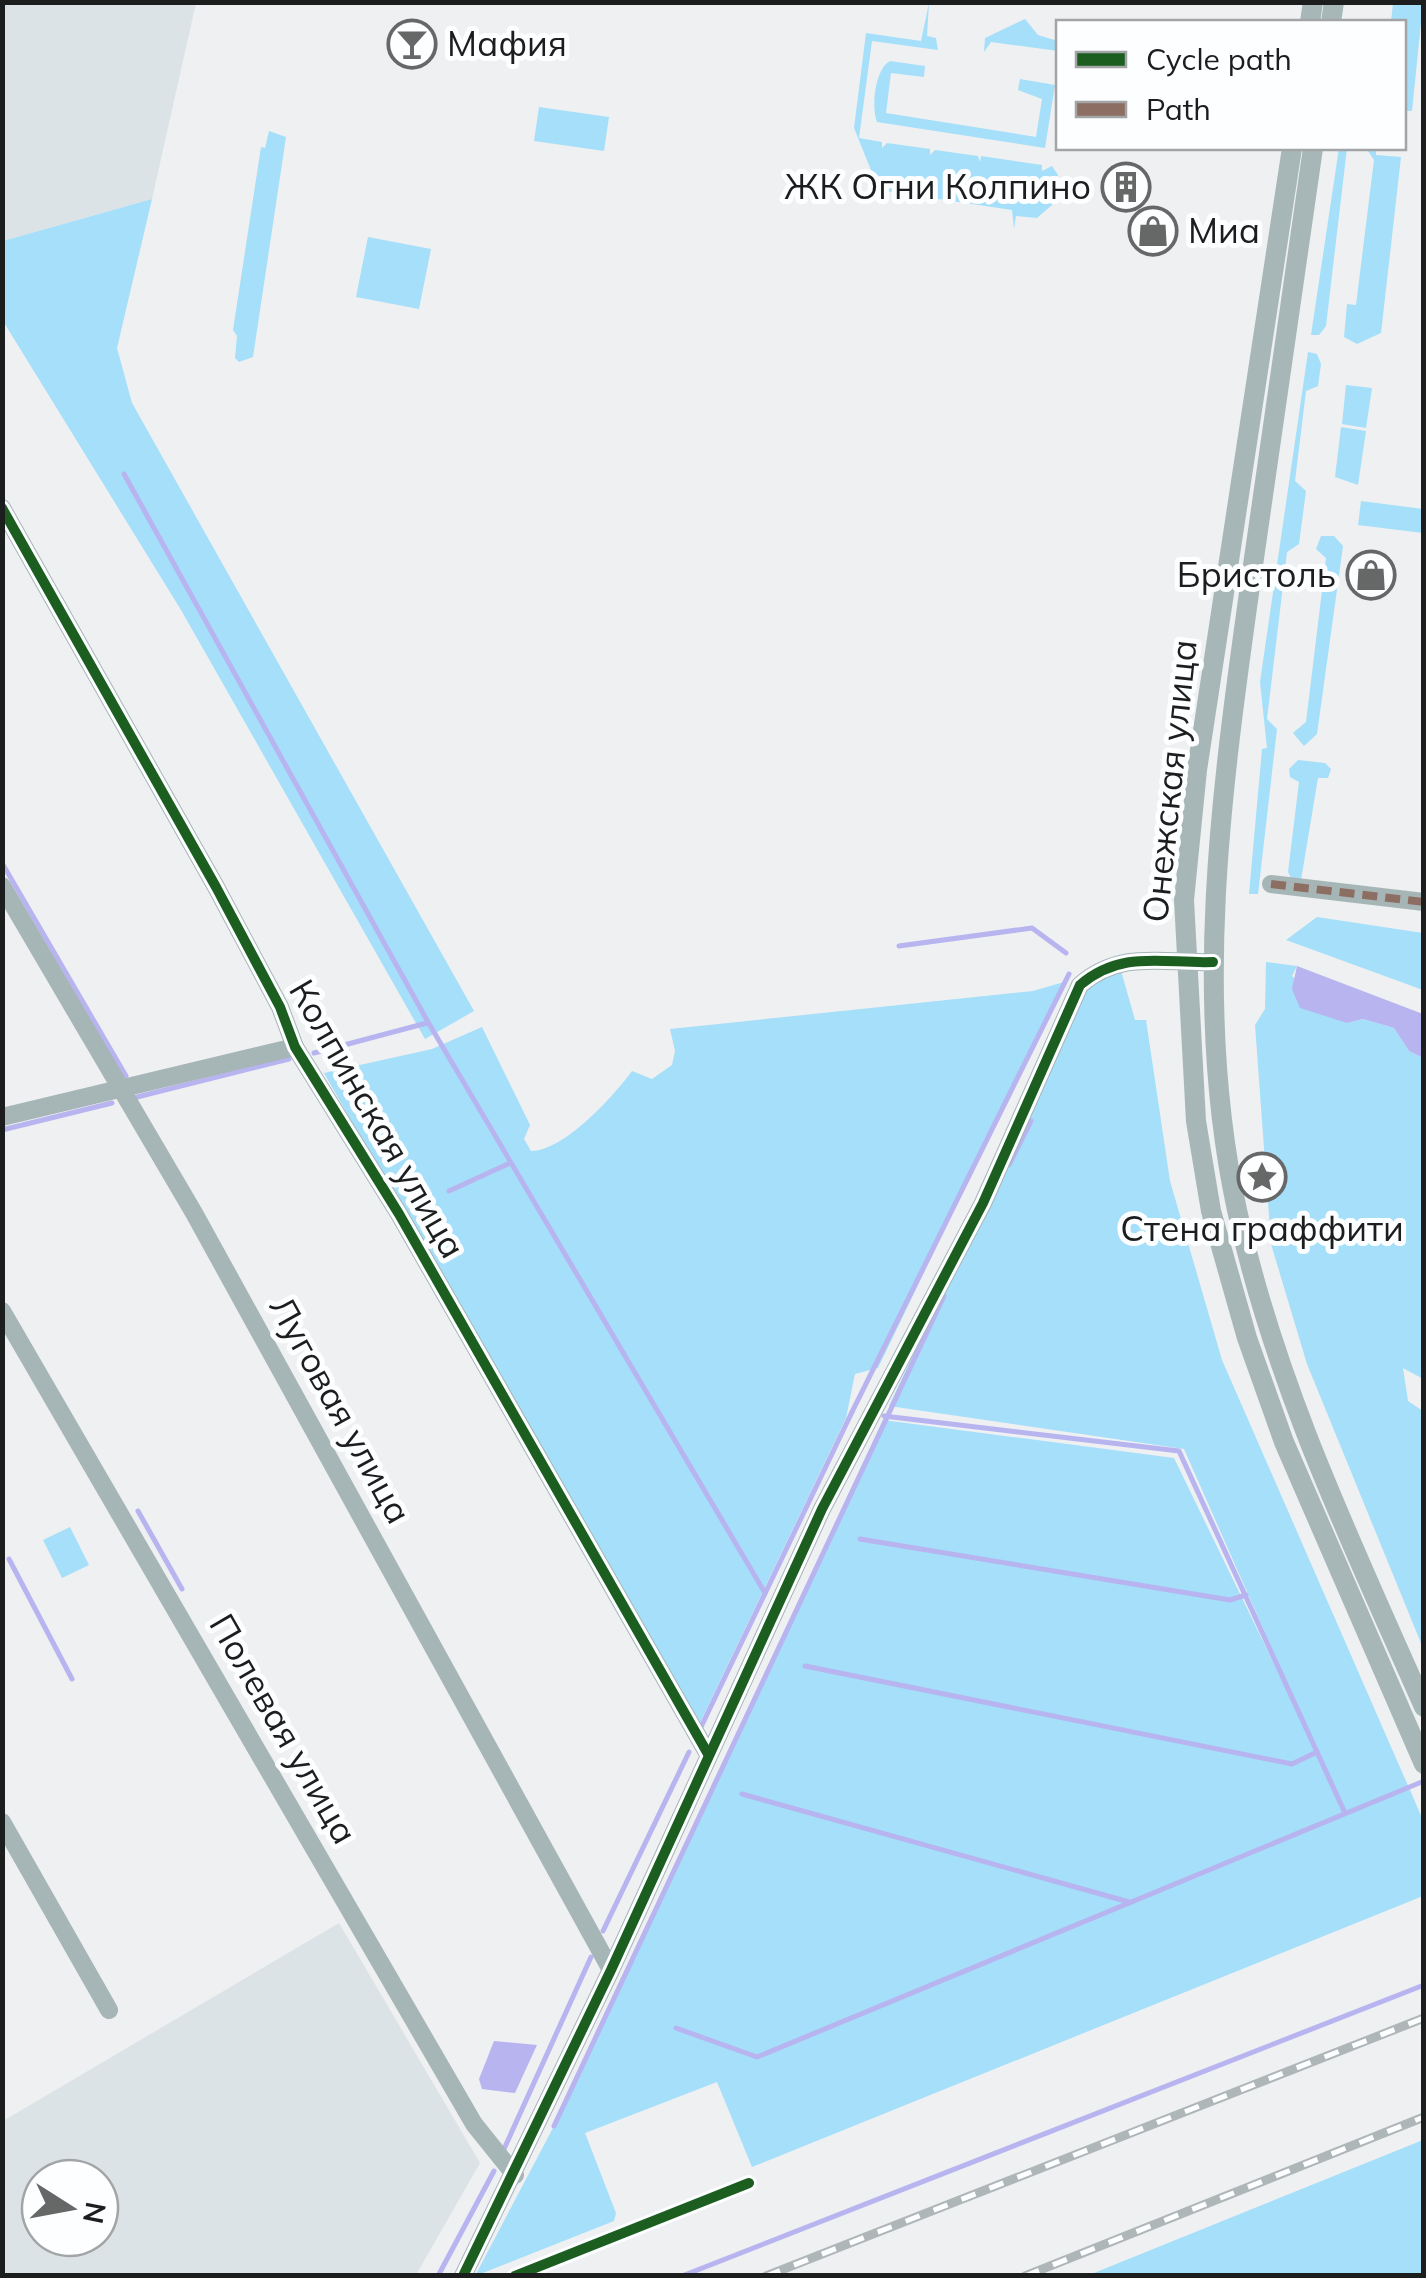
<svg xmlns="http://www.w3.org/2000/svg" width="1426" height="2278" font-family="Mulish,sans-serif">
<style>
.built{fill:#dce3e7;fill-rule:evenodd}
.green{fill:#a5dff9}
.water{fill:#b7b4f0}
.lines{fill:none;stroke-linecap:round;stroke-linejoin:round}
.stream{stroke:#b7b4f0;stroke-width:5}
.minor{stroke:#a6b5b6;stroke-width:18}
.major{stroke:#a7b7b8;stroke-width:20}
.rail-casing{stroke:#afb6b7;stroke-width:9}
.rail{stroke:#fcfeff;stroke-width:5;stroke-dasharray:15;stroke-linecap:butt}
.quiet{stroke:#8d6e63;stroke-width:8;stroke-dasharray:15 8;stroke-linecap:butt}
.cycleway-casing{stroke:#fcfeff;stroke-width:16}
.cycleway{stroke:#1b5e20;stroke-width:10}
.labels{text-anchor:middle;stroke-width:10;stroke-linejoin:round;paint-order:stroke}
.poi-label{font-size:35px;fill:#1c1e1e;stroke:#fcfeff;text-anchor:start}
.street-label{font-size:35px;fill:#1c1e1e;stroke:#fcfeff}
</style>
<rect width="100%" height="100%" fill="#eef0f2"/>
<!-- built -->
<g class="built">
<polygon points="3,3 196,3 152,199 3,241"/>
<path d="M 339,1923 L 480,2163 L 416,2275 L 3,2275 L 3,2121 ZM 40,2178 L 100,2178 L 100,2238 L 40,2238 Z"/>
</g>
<!-- green -->
<g class="green">
<polygon points="929,3 927,36 936,38 938,50 872,41 859,138 882,142 882,148 887,143 930,149 930,155 935,150 978,156 980,162 981,156 1042,165 1042,171 1052,166 1058,175 1053,204 1037,218 1016,216 1014,229 1012,210 879,190 854,128 866,33 921,41"/>
<polygon points="1393,3 1423,3 1412,111 1404,111 1404,22 1391,22"/>
<polygon points="1025,19 1038,35 1058,41 1058,51 991,42 984,52 985,38"/>
<path d="M 890,61 L 925,66 L 924,77 L 891,73 L 886,113 L 1036,137 L 1042,99 L 1018,90 L 1020,79 L 1055,85 L 1045,148 L 877,122 C 871,107 875,69 890,61 Z"/>
<polygon points="539,107 609,117 604,151 534,141"/>
<polygon points="269,131 286,137 253,357 239,362 235,358 237,336 233,330 261,147 265,148"/>
<polygon points="1339,148 1347,148 1326,326 1319,335 1311,335"/>
<polygon points="1366,148 1376,148 1376,155 1401,157 1381,333 1357,344 1344,337 1347,304 1356,305 1374,160"/>
<polygon points="152,199 117,348 132,403 474,1011 425,1039 181,610 3,321 3,241"/>
<polygon points="368,237 431,249 419,309 356,297"/>
<polygon points="1308,352 1317,354 1321,364 1318,386 1306,391 1295,481 1306,491 1299,544 1287,552 1267,719 1277,729 1258,894 1249,894 1262,749 1267,748 1260,682"/>
<polygon points="1346,385 1372,388 1366,428 1342,424"/>
<polygon points="1341,427 1366,431 1358,485 1335,477"/>
<polygon points="1361,501 1423,509 1423,533 1358,525"/>
<polygon points="1321,536 1334,536 1343,546 1317,734 1304,746 1293,733 1306,722 1326,558 1316,549"/>
<polygon points="1298,760 1325,763 1331,769 1328,778 1318,778 1301,880 1292,880 1288,872 1299,782 1290,777 1289,769"/>
<polygon points="1317,917 1423,933 1423,990 1286,940"/>
<polygon points="1266,962 1297,966 1292,976 1347,1023 1363,1019 1394,1028 1409,1051 1423,1058 1423,1379 1403,1368 1408,1401 1423,1411 1423,1648 1307,1364 1271,1244 1255,1025 1265,1009"/>
<polygon points="1120,967 1135,1020 1146,1020 1170,1181 1222,1360 1423,1820 1423,1896 752,2167 717,2082 585,2133 616,2213 614,2221 475,2276 554,2126 883,1420 1174,1458 1326,1771 1184,1449 889,1406 1087,983"/>
<path d="M 1064,982 L 878,1368 L 855,1374 L 846,1418 L 697,1729 L 324,1073 L 432,1049 L 482,1027 L 530,1125 L 524,1139 L 531,1151 C 564,1151 613,1097 632,1071 L 652,1079 L 672,1065 L 675,1051 L 670,1029 L 1033,991 Z"/>
<polygon points="70,1527 89,1565 62,1578 43,1540"/>
<polygon points="1423,2140 1423,2275 1089,2275"/>
</g>
<!-- water -->
<g class="water">
<polygon points="1297,966 1423,1014 1423,1058 1409,1051 1394,1028 1363,1019 1347,1023 1300,1008 1292,989"/>
<polygon points="494,2041 537,2045 515,2093 482,2089 479,2079"/>
</g>
<g class="lines">
<!-- stream -->
<g class="stream">
<polyline points="124,474 428,1022 765,1593"/>
<polyline points="2,863 126,1076"/>
<polyline points="899,946 1032,928 1066,953"/>
<polyline points="314,1053 427,1023"/>
<polyline points="137,1097 289,1059"/>
<polyline points="2,1130 112,1103"/>
<polyline points="1009,1165 1031,1121"/>
<polyline points="449,1191 510,1163"/>
<polyline points="852,1412 1069,974"/>
<polyline points="884,1416 1179,1451 1345,1813"/>
<polyline points="138,1511 182,1589"/>
<polyline points="860,1539 1230,1600 1246,1595"/>
<polyline points="9,1559 72,1679"/>
<polyline points="805,1666 1292,1764 1317,1752"/>
<polyline points="700,1729 852,1412"/>
<polyline points="742,1794 1129,1902"/>
<polyline points="603,1931 689,1752"/>
<polyline points="676,2028 757,2057 1424,1781"/>
<polyline points="554,2126 944,1296"/>
<polyline points="504,2149 591,1957"/>
<polyline points="438,2276 494,2171"/>
<polyline points="682,2276 1424,1985"/>
</g>
<!-- minor -->
<g class="minor">
<polyline points="2,508 216,887 280,1007 295,1047 399,1214 708,1754"/>
<polyline points="1271,884 1424,902"/>
<polyline points="2,886 194,1213 611,1970"/>
<polyline points="2,1117 295,1047"/>
<polyline points="2,1311 474,2124 515,2175"/>
<polyline points="2,1822 109,2010"/>
<path d="M 463,2276 L 611,1970 L 822,1509 L 983,1203 L 1080,985 C 1122,949 1164,964 1213,962"/>
</g>
<!-- major -->
<g class="major">
<polyline points="1310,22 1313,2"/>
<polyline points="1331,22 1334,2"/>
<polyline points="1292,148 1197,770 1184,900 1196,1121 1211,1211 1247,1338 1284,1442 1424,1764"/>
<path d="M 1313,148 C 1292,294 1271,440 1250,586 C 1221,793 1192,1002 1237,1210 C 1275,1384 1352,1544 1424,1707"/>
</g>
<!-- rail casing -->
<g class="rail-casing">
<g id="rail">
<polyline points="766,2276 1424,2018"/>
<polyline points="1025,2276 1424,2117"/>
</g>
</g>
<!-- rail -->
<use href="#rail" class="rail"/>
<!-- quiet -->
<polyline class="quiet" points="1271,884 1424,902"/>
<!-- cycleway casing -->
<g class="cycleway-casing">
<g id="cycleway">
<polyline points="2,508 216,887 280,1007 295,1047 399,1214 708,1754"/>
<path d="M 463,2276 L 611,1970 L 822,1509 L 983,1203 L 1080,985 C 1122,949 1164,964 1213,962"/>
<polyline points="515,2276 749,2183"/>
</g>
</g>
<!-- cycleway -->
<use href="#cycleway" class="cycleway"/>
</g>
<!-- icons -->
<defs>
<g id="bar-ring" transform="scale(2.5)"><circle r="9.5" fill="#fcfeff" stroke="#666868" stroke-width="1.5"/><path d="M-6-5H6L.8 .8V4.5H3.5V6h-7V4.5H-.8V.8Z" fill="#666868"/></g>
<g id="building-ring" transform="scale(2.5)"><circle r="9.5" fill="#fcfeff" stroke="#666868" stroke-width="1.5"/><path d="M-4-6H4V6H1V3H-1V6H-4ZM-2.5-4.3h1.7v1.8h-1.7ZM.8-4.3h1.7v1.8H.8ZM-2.5-1h1.7V.8h-1.7ZM.8-1h1.7V.8H.8Z" fill="#666868"/></g>
<g id="shop-ring" transform="scale(2.5)"><circle r="9.5" fill="#fcfeff" stroke="#666868" stroke-width="1.5"/><path d="M-5-2.5h2.3a2.7 3.5 0 0 1 5.4 0H5L5.5 6h-11ZM-1.5-2.5h3a1.5 2.3 0 0 0-3 0Z" fill="#666868"/></g>
<g id="sight-ring" transform="scale(2.5)"><circle r="9.5" fill="#fcfeff" stroke="#666868" stroke-width="1.5"/><path d="M0-6L1.8-2.2L6-1.7L2.9 1.2L3.7 5.4L0 3.3L-3.7 5.4L-2.9 1.2L-6-1.7L-1.8-2.2Z" fill="#666868"/></g>
</defs>
<g fill-rule="evenodd">
<use href="#bar-ring" x="412" y="44"/>
<use href="#building-ring" x="1126" y="187"/>
<use href="#shop-ring" x="1153" y="231"/>
<use href="#shop-ring" x="1371" y="575"/>
<use href="#sight-ring" x="1262" y="1177"/>
</g>
<g class="labels">
<!-- poi labels -->
<g class="poi-label">
<text x="447" y="56">Мафия</text>
<text x="1091" y="199" text-anchor="end">ЖК Огни Колпино</text>
<text x="1188" y="243">Миа</text>
<text x="1336" y="587" text-anchor="end">Бристоль</text>
<text x="1262" y="1241" text-anchor="middle">Стена граффити</text>
</g>
<!-- street labels -->
<g class="street-label">
<text transform="translate(1170 781) rotate(-84)" y="12">Онежская улица</text>
<text transform="translate(377 1119) rotate(60)" y="12">Колпинская улица</text>
<text transform="translate(340 1410) rotate(61)" y="12">Луговая улица</text>
<text transform="translate(283 1729) rotate(60)" y="12">Полевая улица</text>
</g>
</g>
<!-- border -->
<rect width="1426" height="2278" fill="none" stroke="#1c1e1e" stroke-width="10"/>
<!-- legend -->
<rect x="1056" y="20" width="350" height="130" fill="#fcfeff" stroke="#a2a4a5" stroke-width="2.5"/>
<rect x="1076" y="52" width="50" height="15" fill="#1b5e20" stroke="#a2a4a5" stroke-width="2.5"/>
<text x="1146" y="70" font-size="30" fill="#1c1e1e">Cycle path</text>
<rect x="1076" y="102" width="50" height="15" fill="#8d6e63" stroke="#a2a4a5" stroke-width="2.5"/>
<text x="1146" y="120" font-size="30" fill="#1c1e1e">Path</text>
<!-- north arrow -->
<g transform="translate(70 2208) rotate(101)"><circle r="48" fill="#fcfeff" stroke="#a2a4a5" stroke-width="2.5"/>
<path d="M0-8L18 38L0 25L-18 38Z" fill="#666868"/>
<text y="-15" font-size="28" font-weight="bold" text-anchor="middle" fill="#1c1e1e">N</text>
</g>
</svg>
